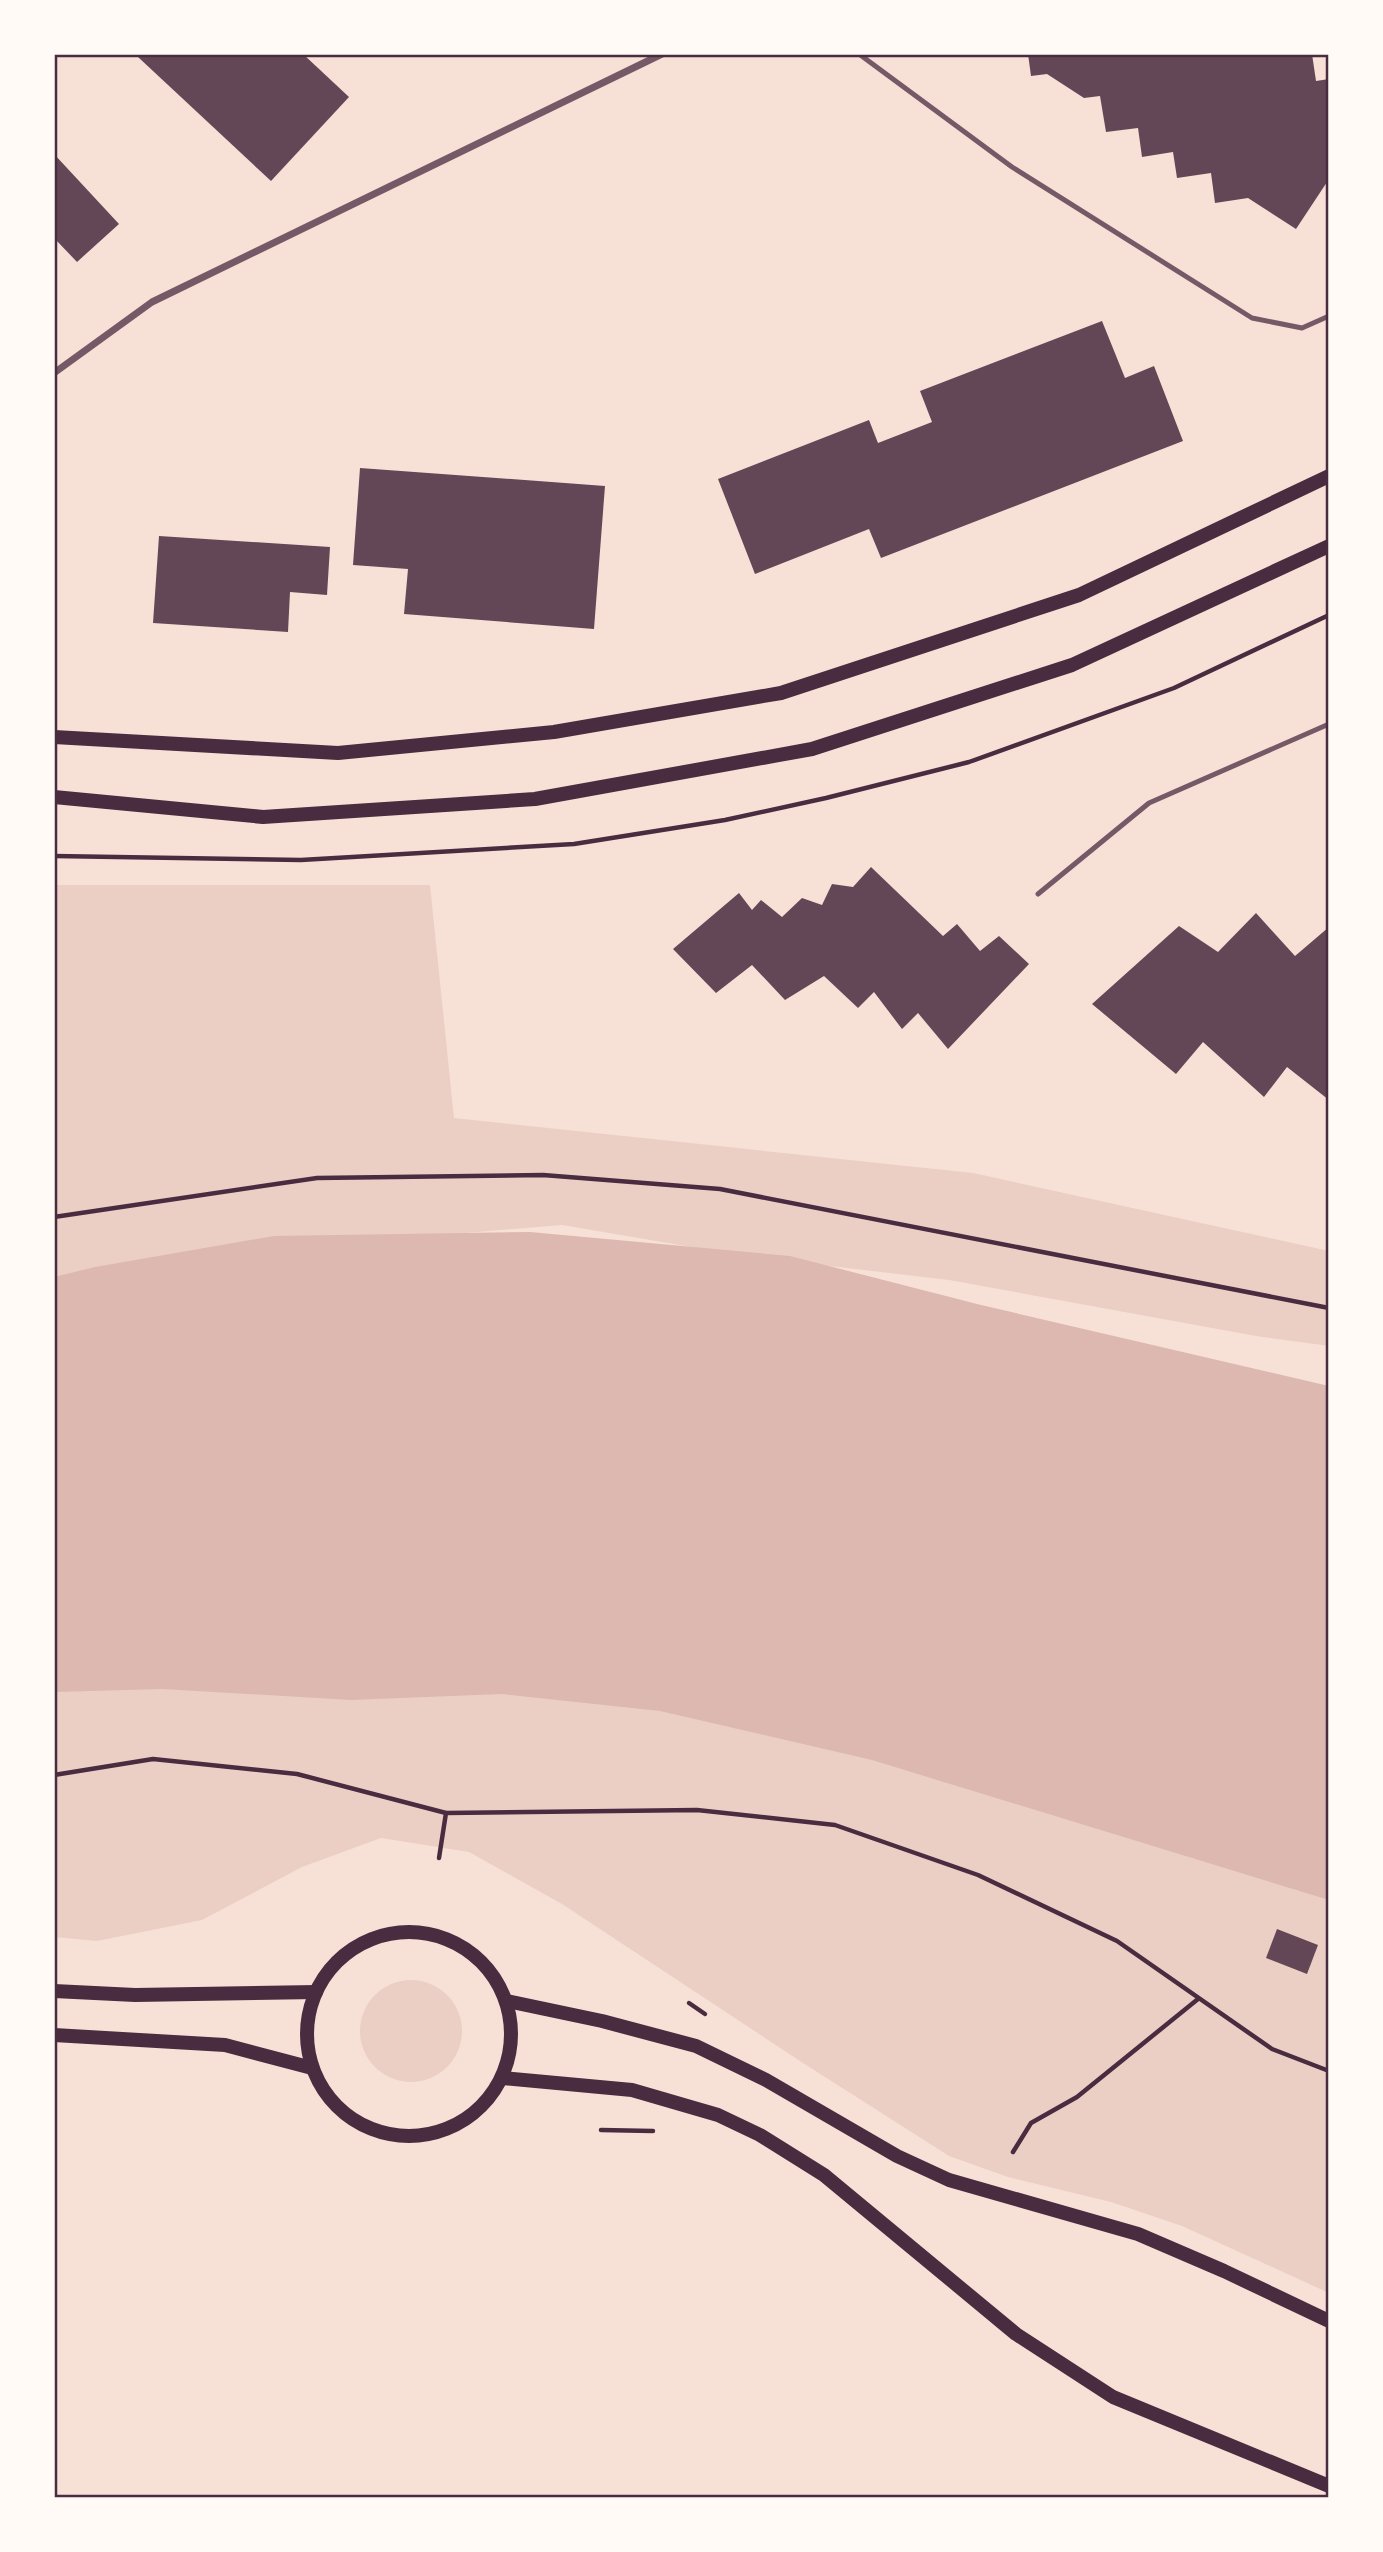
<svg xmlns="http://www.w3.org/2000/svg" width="1383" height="2552" font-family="Rubik,sans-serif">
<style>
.green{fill:#ebcfc5}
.water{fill:#dcb8b0}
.building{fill:#644757}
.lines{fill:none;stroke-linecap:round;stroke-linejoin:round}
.path{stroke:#4a2c40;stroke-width:4.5}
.service{stroke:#755966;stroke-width:5}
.minor{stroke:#755966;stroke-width:7}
.secondary{stroke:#4a2c40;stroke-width:14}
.neatline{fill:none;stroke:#4a2c40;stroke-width:2.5}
</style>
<rect width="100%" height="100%" fill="#f7e1d7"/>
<!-- green -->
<g class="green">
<polygon points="54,885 430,885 454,1118 973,1173 1329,1251 1329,1346 1256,1336 949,1280 744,1256 562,1225 380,1240 54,1293"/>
<polygon points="154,1637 1329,1808 1329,2293 1182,2226 1111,2202 1008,2177 949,2156 803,2063 562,1904 469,1852 381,1838 302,1867 202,1920 97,1941 54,1937 54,1643"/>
<circle cx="411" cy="2031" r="51"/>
</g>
<!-- water -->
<polygon class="water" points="530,1232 790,1256 981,1305 1329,1386 1329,1900 872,1760 660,1711 502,1694 351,1700 162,1689 54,1692 54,1277 95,1267 274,1236"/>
<!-- building -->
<g class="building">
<polygon points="141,54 303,54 349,97 271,181 138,57"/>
<polygon points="1028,54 1312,54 1316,81 1329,79 1329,179 1296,229 1248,198 1215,203 1211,173 1177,178 1173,152 1142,157 1138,128 1106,132 1100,96 1084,98 1047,74 1031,76"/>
<polygon points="54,154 119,224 77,262 56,240 54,242"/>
<polygon points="1102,321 1125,378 1154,366 1183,441 881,558 869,529 755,574 718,479 869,420 878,443 932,422 920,391"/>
<polygon points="360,468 605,486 594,629 404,614 408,569 353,565"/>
<polygon points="159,536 330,547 327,595 290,592 288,632 153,623"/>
<polygon points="871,867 943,936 957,924 980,951 999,936 1029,964 948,1049 918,1013 902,1029 874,992 858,1008 824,976 785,1000 752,965 716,993 673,949 739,893 752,910 761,900 782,917 802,898 822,905 832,884 853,887"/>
<polygon points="1256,913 1295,956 1329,927 1329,1100 1287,1067 1264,1097 1203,1042 1176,1074 1092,1004 1179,926 1218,952"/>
<polygon points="1277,1929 1318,1945 1307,1974 1266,1958"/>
</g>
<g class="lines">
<!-- path -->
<g class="path">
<polyline points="54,856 301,860 574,844 725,820 826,798 969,762 1174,688 1329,615"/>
<polyline points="54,1217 317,1178 543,1175 720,1189 1329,1308"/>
<polyline points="54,1775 153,1759 297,1774 446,1813 697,1810 835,1825 978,1875 1117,1941 1272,2049 1329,2071"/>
<polyline points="439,1858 446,1813"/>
<polyline points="689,2003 705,2014"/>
<polyline points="601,2130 653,2131"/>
<polyline points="1013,2152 1031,2123 1077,2097 1198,1999"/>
</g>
<!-- service -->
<g class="service">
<polyline points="859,54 1012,167 1252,318 1302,328 1329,316"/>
<polyline points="1038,894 1149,803 1329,724"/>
</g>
<!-- minor -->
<polyline class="minor" points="54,373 152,302 662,54"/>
<!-- secondary -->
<g class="secondary">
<polyline points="54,737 338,753 554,732 781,693 1079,595 1329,476"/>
<polyline points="54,797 263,817 535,799 812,749 1072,665 1329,546"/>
<circle cx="409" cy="2034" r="102"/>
<polyline points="54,1991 135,1995 316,1992"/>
<polyline points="507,2001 602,2021 696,2046 766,2080 897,2156 949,2180 1138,2234 1224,2271 1329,2321"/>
<polyline points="54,2035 225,2045 312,2068"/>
<polyline points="503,2078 632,2090 718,2115 760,2135 824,2175 1016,2334 1113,2397 1329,2486"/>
</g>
</g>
<!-- border -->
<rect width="1383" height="2552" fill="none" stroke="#fffaf5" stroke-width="112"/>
<rect x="56" y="56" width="1271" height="2440" class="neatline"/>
</svg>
